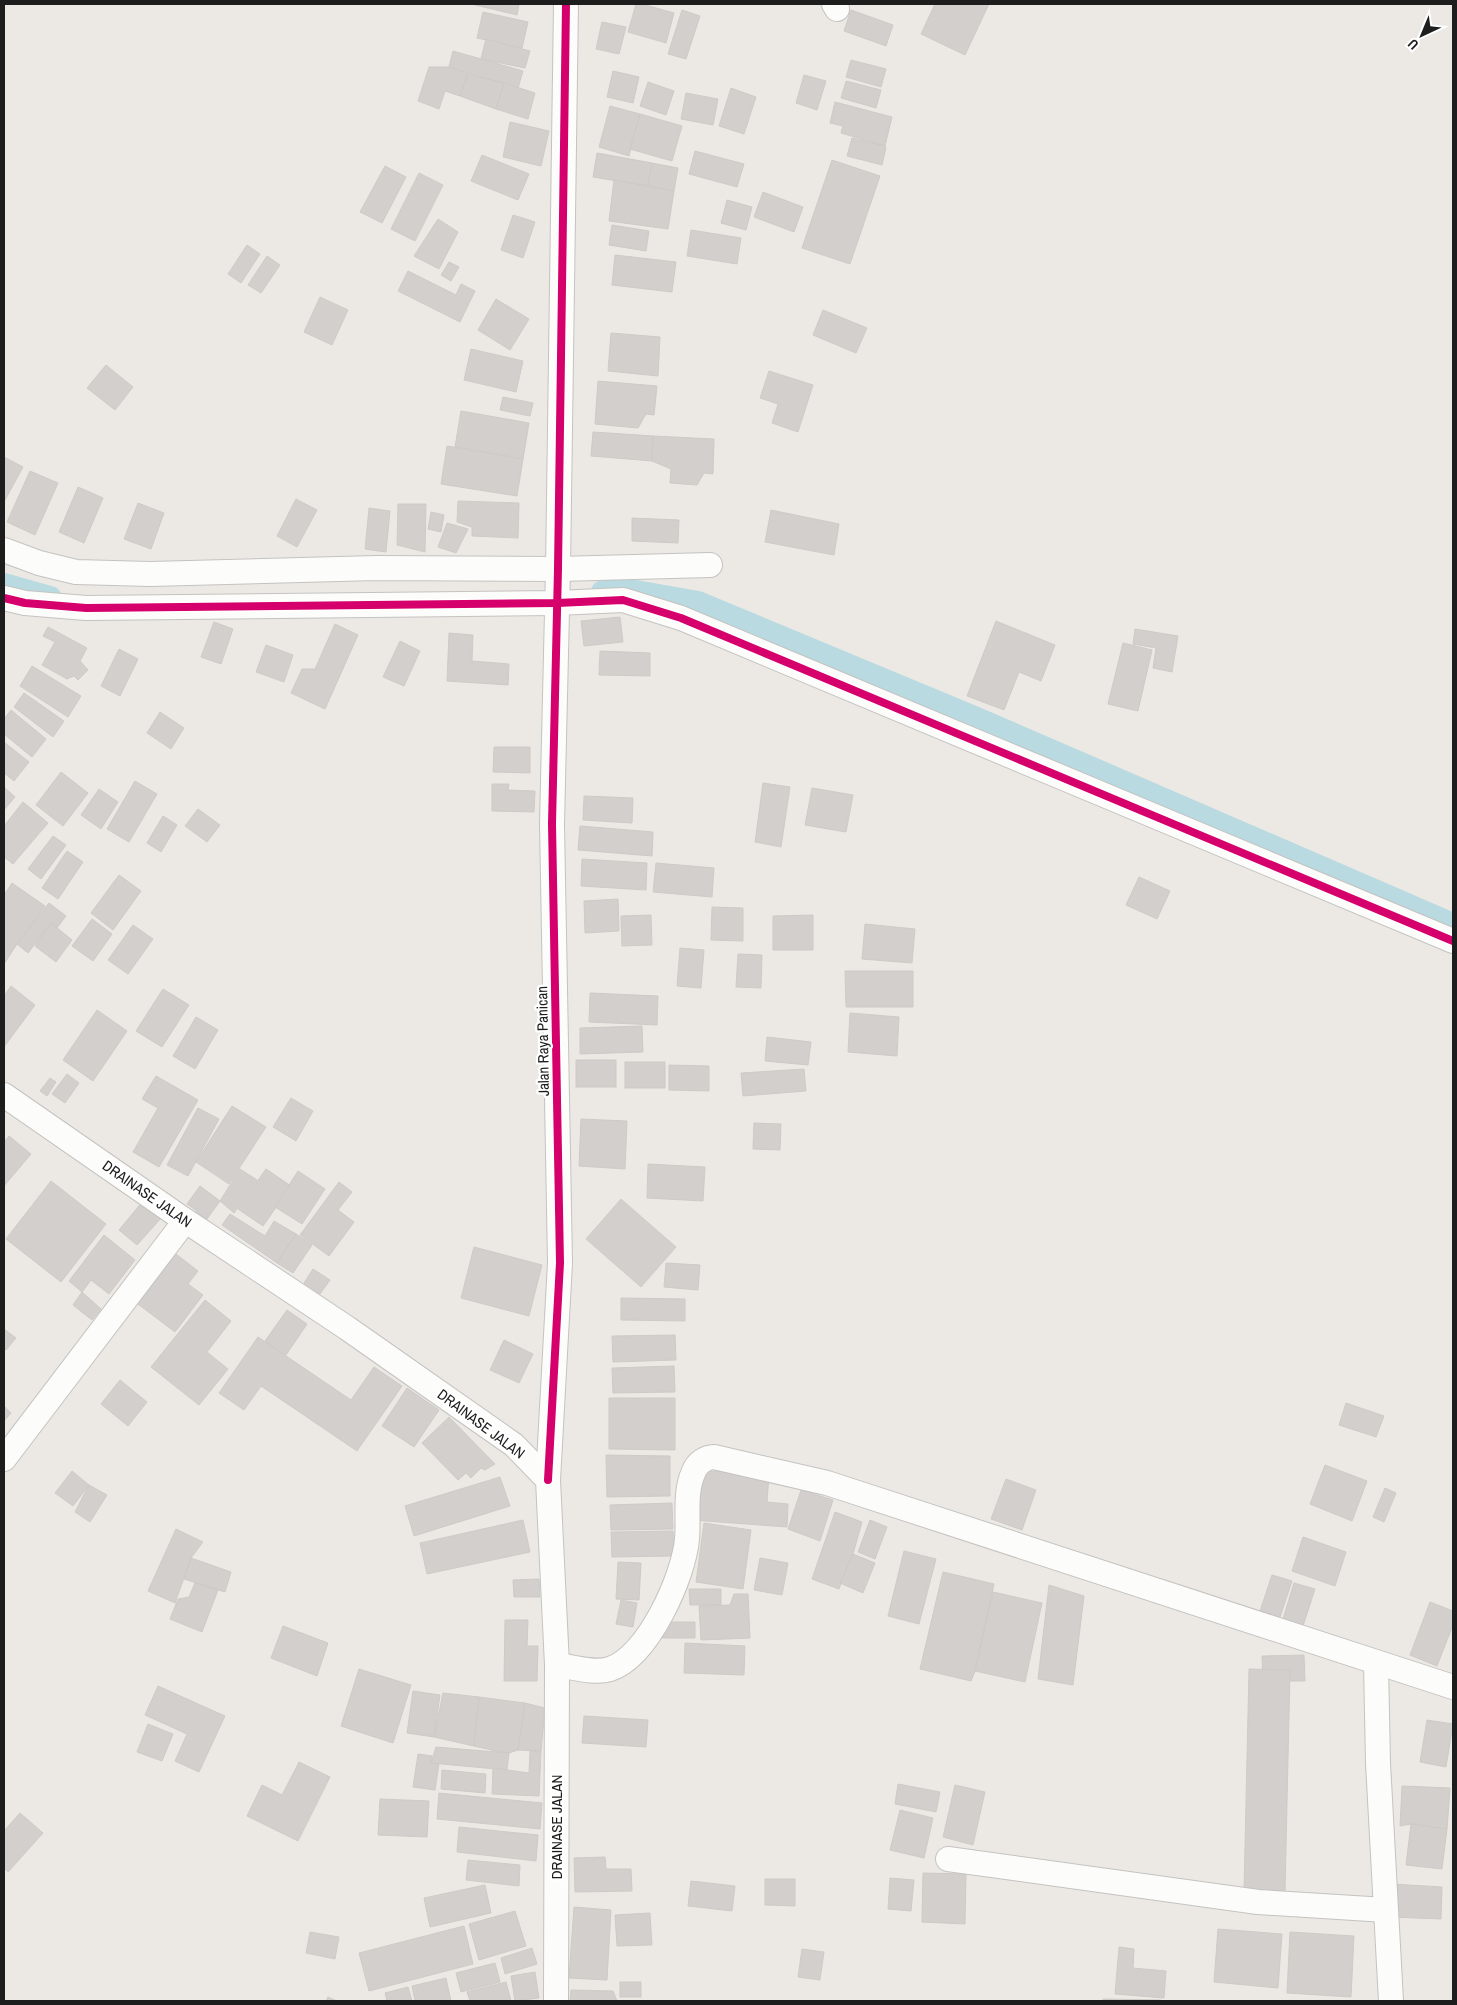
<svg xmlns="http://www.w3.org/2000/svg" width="1457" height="2005" font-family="'Archivo Narrow',sans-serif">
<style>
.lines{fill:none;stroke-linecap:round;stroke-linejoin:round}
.canal{stroke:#b8dae0;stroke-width:24}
.building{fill:#d2cfcc;stroke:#cfcac6}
.minor-casing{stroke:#c4c3c1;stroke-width:26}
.minor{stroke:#fcfcfb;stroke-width:24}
.cycleway-casing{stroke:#fff;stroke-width:11}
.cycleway{stroke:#d6006c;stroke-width:8}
.labels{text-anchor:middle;stroke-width:4.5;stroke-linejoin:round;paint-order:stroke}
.street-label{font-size:15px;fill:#1d1d1d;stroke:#fff}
</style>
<rect width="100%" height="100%" fill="#ece9e5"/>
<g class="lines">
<!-- canal -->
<g class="canal">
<polyline points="4,585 50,598"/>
<polyline points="603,592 636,592 698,603 972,717 1453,925"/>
</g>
</g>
<!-- building -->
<g class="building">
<polygon points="471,4 519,4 517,15"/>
<polygon points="636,4 642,4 674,13 666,43 628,32"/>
<polygon points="935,4 989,4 965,55 921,34"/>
<polygon points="682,10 700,16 686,59 668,54"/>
<polygon points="851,10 893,25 886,46 844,31"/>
<polygon points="483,12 528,22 522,48 477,38"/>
<polygon points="602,22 626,27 619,54 596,49"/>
<polygon points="486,39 530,51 525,68 481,59"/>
<polygon points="453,51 523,71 518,88 449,67"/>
<polygon points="851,60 886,69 881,87 846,77"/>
<polygon points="429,67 449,67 468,74 460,96 445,91 439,109 418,101"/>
<polygon points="613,71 639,77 633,103 607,97"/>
<polygon points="468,74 504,83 496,109 460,96"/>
<polygon points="804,75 826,81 817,110 796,103"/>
<polygon points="846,81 881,90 876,108 841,98"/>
<polygon points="648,82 674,91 666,115 640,106"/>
<polygon points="504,83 535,93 528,119 496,109"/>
<polygon points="731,88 756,97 744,134 719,126"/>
<polygon points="686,93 718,99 713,125 681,119"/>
<polygon points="835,102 892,117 885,146 841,133 843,126 830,123"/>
<polygon points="610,106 640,114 629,156 599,147"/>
<polygon points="640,114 682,126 672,161 630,149"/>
<polygon points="510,122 549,131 541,166 503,157"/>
<polygon points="852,138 885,146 886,148 882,165 847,156"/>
<polygon points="695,151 744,164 737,187 689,174"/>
<polygon points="597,153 652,163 648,186 593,177"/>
<polygon points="482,155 529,174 518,200 471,181"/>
<polygon points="832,160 880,176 850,264 802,248"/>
<polygon points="652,163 678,168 674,191 648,186"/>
<polygon points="385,166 406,177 382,223 360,212"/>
<polygon points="419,173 443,185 415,241 391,229"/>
<polygon points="614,180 674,191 668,229 609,221"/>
<polygon points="763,192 803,207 794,232 754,217"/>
<polygon points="727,200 752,207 746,230 721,223"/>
<polygon points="513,215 535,222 523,258 501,250"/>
<polygon points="438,219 458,232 439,269 414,256"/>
<polygon points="612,225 649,231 646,251 609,245"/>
<polygon points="691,230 741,238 737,264 687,256"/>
<polygon points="247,245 260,254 241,283 228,274"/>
<polygon points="615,255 676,262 672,292 612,285"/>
<polygon points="267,256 280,265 261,293 248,285"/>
<polygon points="449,262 459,267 451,281 441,275"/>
<polygon points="408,271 456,295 461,284 475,291 460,322 398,291"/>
<polygon points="320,297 348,310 332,345 304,332"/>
<polygon points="496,299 529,319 510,350 478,330"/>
<polygon points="823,310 867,328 856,353 813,335"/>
<polygon points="611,333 660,337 658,376 608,371"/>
<polygon points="471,349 523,361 516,392 464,380"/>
<polygon points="106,365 133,387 115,410 87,388"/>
<polygon points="769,371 813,385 798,432 772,423 778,404 760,398"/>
<polygon points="598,381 657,386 654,415 646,414 638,428 595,424"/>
<polygon points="503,397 533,403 530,416 500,410"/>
<polygon points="461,411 529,423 523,459 455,447"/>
<polygon points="593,432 653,436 652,461 591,456"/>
<polygon points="653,436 714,439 713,474 704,473 697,485 670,483 671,469 652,461"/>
<polygon points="447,446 523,459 517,496 441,484"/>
<polygon points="4,457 23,467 4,502"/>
<polygon points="30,471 58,483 35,535 7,522"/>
<polygon points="78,487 103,498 84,543 59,532"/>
<polygon points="296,499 317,510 297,547 277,536"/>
<polygon points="458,501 519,503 518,538 472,536 472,527 457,522"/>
<polygon points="138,503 164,513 151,549 124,539"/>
<polygon points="398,504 426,504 425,552 397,545"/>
<polygon points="369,508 390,511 386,552 365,549"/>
<polygon points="771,510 839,524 834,555 765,542"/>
<polygon points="431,512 444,515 441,532 428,529"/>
<polygon points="632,518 679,520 678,543 632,541"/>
<polygon points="447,523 468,529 456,553 438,547"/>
<polygon points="620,617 623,642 584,646 581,621"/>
<polygon points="996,621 1055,645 1041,681 1019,672 1004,710 967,696"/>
<polygon points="214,622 233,629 221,664 201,657"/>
<polygon points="335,624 358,635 325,709 291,693 302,669 315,669"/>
<polygon points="48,627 87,648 80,661 88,670 78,680 74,676 67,679 42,665 55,642 43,636"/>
<polygon points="1135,629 1178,636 1172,672 1153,668 1156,648 1133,644"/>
<polygon points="449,633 473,635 472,661 509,664 508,685 447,681"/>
<polygon points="400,641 420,651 404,686 383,677"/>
<polygon points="1123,643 1152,650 1138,711 1108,704"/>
<polygon points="266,645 293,655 284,682 256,672"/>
<polygon points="119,649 138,659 120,696 101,686"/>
<polygon points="600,651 650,653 650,676 599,675"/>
<polygon points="32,666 81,696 68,717 20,686"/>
<polygon points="24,693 64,721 53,737 14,707"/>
<polygon points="11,710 46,739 32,757 4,734 4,719"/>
<polygon points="160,712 184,728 171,749 147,733"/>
<polygon points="4,742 29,762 14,781 4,773"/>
<polygon points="494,747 530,747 530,773 493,772"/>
<polygon points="61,772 88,793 63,826 36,805"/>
<polygon points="135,781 157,794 129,842 107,829"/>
<polygon points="763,783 790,787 781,847 755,842"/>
<polygon points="492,784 509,784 508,790 535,791 534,812 492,811"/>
<polygon points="4,787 15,797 4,810"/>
<polygon points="812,788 853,795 846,832 805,825"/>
<polygon points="99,789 118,802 101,829 81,815"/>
<polygon points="584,796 633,798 632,823 583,820"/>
<polygon points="23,802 48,823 13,864 4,857 4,826"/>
<polygon points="198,809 220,825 207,842 185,826"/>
<polygon points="163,816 177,825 161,852 147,843"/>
<polygon points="580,826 653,832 652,856 578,850"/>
<polygon points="53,836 66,845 41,879 28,869"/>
<polygon points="67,851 83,862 58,899 42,888"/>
<polygon points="582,859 647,863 646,890 581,886"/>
<polygon points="656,863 714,868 712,897 653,892"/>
<polygon points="119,875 141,891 113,930 91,913"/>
<polygon points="1139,877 1170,891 1157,919 1126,905"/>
<polygon points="12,883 45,906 17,944 4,964 4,895"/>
<polygon points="618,899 619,931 585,933 584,901"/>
<polygon points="49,903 66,916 57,928 51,923 28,953 17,944"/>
<polygon points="712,907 743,908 743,941 711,940"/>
<polygon points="651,915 652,945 622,946 621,916"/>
<polygon points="813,915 813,950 773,950 773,916"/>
<polygon points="92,919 112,934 93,961 72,946"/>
<polygon points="51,923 72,940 56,962 35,946"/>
<polygon points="865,924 915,929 912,963 862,959"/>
<polygon points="133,925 153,939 128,974 108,960"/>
<polygon points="680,948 704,950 701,988 677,986"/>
<polygon points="738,954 762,955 761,988 736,987"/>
<polygon points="845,971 913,971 913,1007 846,1007"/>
<polygon points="11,986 35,1005 4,1047 4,996"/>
<polygon points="163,989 189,1005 162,1047 136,1031"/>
<polygon points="590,993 658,996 657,1025 589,1022"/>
<polygon points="97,1010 127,1031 93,1081 63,1060"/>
<polygon points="850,1013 899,1017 897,1056 848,1052"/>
<polygon points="196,1017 218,1030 195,1069 173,1056"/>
<polygon points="642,1026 643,1052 580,1054 580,1028"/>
<polygon points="767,1037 811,1042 808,1065 765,1061"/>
<rect x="576" y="1060" width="40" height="27"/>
<rect x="625" y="1062" width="40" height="26"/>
<polygon points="669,1065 709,1066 709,1091 669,1090"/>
<polygon points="804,1069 806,1091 743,1096 741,1073"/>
<polygon points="67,1074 79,1083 65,1103 52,1094"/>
<polygon points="156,1076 198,1100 159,1167 133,1152 158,1108 142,1099"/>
<polygon points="50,1078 56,1082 47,1096 40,1091"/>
<polygon points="291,1098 313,1111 296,1141 273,1127"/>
<polygon points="232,1106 266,1127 229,1184 196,1162"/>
<polygon points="198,1108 219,1119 188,1176 167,1165"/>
<polygon points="581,1119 627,1121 625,1169 579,1166"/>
<polygon points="754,1123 781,1124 780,1150 753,1149"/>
<polygon points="9,1136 31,1154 4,1186 4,1142"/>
<polygon points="648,1164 705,1167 703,1201 647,1198"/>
<polygon points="240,1169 257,1180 234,1213 220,1201"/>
<polygon points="266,1169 291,1186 263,1226 238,1209"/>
<polygon points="298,1171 325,1189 302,1224 275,1207"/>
<polygon points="51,1181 106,1224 61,1282 6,1239"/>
<polygon points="339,1182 352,1192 338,1210 354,1222 329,1256 300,1235"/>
<polygon points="200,1186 220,1201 207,1219 203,1217 201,1220 194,1215 197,1211 187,1204"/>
<polygon points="621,1199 676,1247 641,1287 586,1239"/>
<polygon points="143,1201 162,1217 137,1245 119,1230"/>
<polygon points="230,1214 265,1236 274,1221 296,1234 277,1263 222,1225"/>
<polygon points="296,1234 312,1245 293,1273 277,1263"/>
<polygon points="104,1235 135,1260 109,1294 91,1280 82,1292 69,1281"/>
<polygon points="474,1247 542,1265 529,1316 461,1298"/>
<polygon points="172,1251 198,1271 188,1284 203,1295 175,1332 134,1301"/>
<polygon points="666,1263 700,1265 698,1290 664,1287"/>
<polygon points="313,1269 330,1280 320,1294 304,1283"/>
<polygon points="82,1292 101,1309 92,1320 73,1305"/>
<polygon points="621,1298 685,1299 685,1321 621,1320"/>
<polygon points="205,1300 231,1321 207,1352 228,1369 199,1405 151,1367"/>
<polygon points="287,1310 307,1324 286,1355 265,1341"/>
<polygon points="4,1329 16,1338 6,1350 4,1348"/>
<polygon points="675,1335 676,1360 613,1362 612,1336"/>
<polygon points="258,1337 351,1400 374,1367 402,1386 357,1451 261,1386 244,1410 219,1393"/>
<polygon points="504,1340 533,1354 519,1383 490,1370"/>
<polygon points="674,1366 675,1392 613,1393 612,1368"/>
<polygon points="120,1380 147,1402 128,1426 101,1404"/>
<polygon points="407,1388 439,1410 414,1447 382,1426"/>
<polygon points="609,1398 675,1398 675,1450 609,1449"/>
<polygon points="1346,1403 1384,1416 1376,1437 1339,1425"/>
<polygon points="4,1406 11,1413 4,1421"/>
<polygon points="449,1417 495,1464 485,1470 481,1468 471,1478 466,1473 458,1480 422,1443"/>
<polygon points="606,1455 670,1456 670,1496 607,1497"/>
<polygon points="1325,1465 1367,1481 1352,1521 1310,1504"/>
<polygon points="696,1470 769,1475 767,1502 788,1504 787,1527 692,1520"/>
<polygon points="72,1471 89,1485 73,1506 55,1493"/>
<polygon points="500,1477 510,1506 414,1536 405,1506"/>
<polygon points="1006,1479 1036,1490 1022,1530 991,1519"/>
<polygon points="89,1485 107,1495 90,1522 75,1512"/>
<polygon points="1385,1488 1396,1493 1384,1522 1373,1517"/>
<polygon points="801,1490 833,1500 820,1541 788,1529"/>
<polygon points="672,1503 673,1529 611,1530 610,1505"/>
<polygon points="835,1512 862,1522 853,1554 839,1589 812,1579"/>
<polygon points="523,1520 530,1552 427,1574 420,1543"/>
<polygon points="870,1520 887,1527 875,1559 858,1552"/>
<polygon points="704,1523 751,1530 743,1589 696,1582"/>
<polygon points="176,1529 203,1542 191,1558 175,1603 148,1591"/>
<polygon points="673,1531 674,1556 612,1557 611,1532"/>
<polygon points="1303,1537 1346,1552 1335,1586 1292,1571"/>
<polygon points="904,1551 936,1559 919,1624 888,1616"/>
<polygon points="853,1554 875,1563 863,1593 840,1583"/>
<polygon points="191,1558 231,1572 225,1592 184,1579"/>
<polygon points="760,1558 788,1563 782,1595 754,1590"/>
<polygon points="618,1562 641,1563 639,1600 616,1599"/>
<polygon points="943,1572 994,1584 975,1671 971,1681 920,1669"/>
<polygon points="1272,1575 1292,1581 1280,1617 1260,1611"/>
<polygon points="539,1579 540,1597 514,1597 513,1580"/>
<polygon points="195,1583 218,1590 202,1632 170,1619 178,1599 189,1597"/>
<polygon points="1294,1583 1315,1589 1303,1626 1283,1619"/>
<polygon points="1049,1585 1084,1596 1073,1685 1038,1679"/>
<polygon points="689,1589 721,1589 721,1605 690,1605"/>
<polygon points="993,1592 1042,1603 1025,1682 975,1671"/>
<polygon points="734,1594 748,1594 750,1638 701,1640 699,1606 730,1605"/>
<polygon points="621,1600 637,1603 633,1627 616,1624"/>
<polygon points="1430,1602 1453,1611 1453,1625 1437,1666 1410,1655"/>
<polygon points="505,1620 528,1620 527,1646 538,1646 537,1681 504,1681"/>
<polygon points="663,1622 695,1622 695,1638 659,1638"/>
<polygon points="283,1626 328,1643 317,1676 271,1658"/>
<polygon points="685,1643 745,1646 744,1675 684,1673"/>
<polygon points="1304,1655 1305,1681 1263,1681 1262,1656"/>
<polygon points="359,1669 411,1685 393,1743 341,1726"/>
<polygon points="1249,1669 1290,1670 1285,1892 1244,1891"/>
<polygon points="158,1686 225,1716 199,1772 175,1761 187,1734 145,1715"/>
<polygon points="413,1691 440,1695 434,1737 407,1733"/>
<polygon points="443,1693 479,1697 474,1746 434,1737"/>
<polygon points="479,1697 525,1703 518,1750 509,1753 500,1752 474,1746"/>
<polygon points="525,1703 545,1708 541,1751 518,1750"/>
<polygon points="584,1716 648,1720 646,1747 582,1743"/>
<polygon points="1427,1720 1453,1724 1446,1767 1420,1762"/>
<polygon points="148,1724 173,1734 162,1761 137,1752"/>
<polygon points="436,1747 509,1753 507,1770 431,1763"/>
<polygon points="530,1751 541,1751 539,1796 492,1794 493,1768 529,1773"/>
<polygon points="418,1754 432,1756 431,1763 439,1764 435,1790 413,1787"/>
<polygon points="299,1762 330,1777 298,1841 247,1816 262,1785 282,1795"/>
<polygon points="442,1770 486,1774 485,1793 441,1789"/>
<polygon points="898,1784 940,1792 936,1812 895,1804"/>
<polygon points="955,1785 985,1792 973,1845 943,1837"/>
<polygon points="1402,1786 1450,1788 1447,1829 1411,1824 1400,1826"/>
<polygon points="439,1793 542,1803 540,1829 437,1819"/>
<polygon points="380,1799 429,1801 427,1837 378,1835"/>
<polygon points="900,1810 933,1818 924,1858 890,1850"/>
<polygon points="20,1813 43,1833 8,1872 4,1868 4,1831"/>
<polygon points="1411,1824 1447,1829 1442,1869 1406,1865"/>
<polygon points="459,1827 538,1835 536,1861 457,1852"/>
<polygon points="605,1857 606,1869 631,1869 632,1891 575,1892 574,1858"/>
<polygon points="468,1860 520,1865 519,1886 466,1880"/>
<polygon points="923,1873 966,1874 965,1924 922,1922"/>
<polygon points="890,1878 914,1880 911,1911 888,1909"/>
<polygon points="765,1879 795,1879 795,1906 765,1905"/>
<polygon points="691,1881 735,1886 732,1911 688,1906"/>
<polygon points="1392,1884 1442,1887 1441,1919 1390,1917"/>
<polygon points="485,1885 491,1913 430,1927 424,1898"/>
<polygon points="574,1907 611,1910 607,1980 569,1978"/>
<polygon points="515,1911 526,1946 479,1960 469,1924"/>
<polygon points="650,1913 652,1945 617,1946 615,1915"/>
<polygon points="464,1926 473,1964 369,1991 359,1953"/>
<polygon points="1218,1929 1282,1934 1278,1988 1214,1982"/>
<polygon points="310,1932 339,1937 335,1959 306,1953"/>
<polygon points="1290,1932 1354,1936 1351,1997 1287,1993"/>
<polygon points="1119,1947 1134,1949 1133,1968 1166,1971 1164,1998 1115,1994"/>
<polygon points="532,1948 537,1964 505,1974 501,1958"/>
<polygon points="802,1949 824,1952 820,1980 798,1977"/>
<polygon points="495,1963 500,1982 461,1992 456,1973"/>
<polygon points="535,1972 539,1998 515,2001 511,1976"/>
<polygon points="446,1978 451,2001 415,2001 412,1986"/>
<polygon points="506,1982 511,2001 470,2001 467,1992"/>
<rect x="620" y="1982" width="21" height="15"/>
<polygon points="408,1987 412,2001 387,2001 385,1993"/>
<polygon points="571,1990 613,1991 617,2001 570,2001"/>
<polygon points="328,1997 337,2001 326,2001"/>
<polygon points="1103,1999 1161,2000 1161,2001 1103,2001"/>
</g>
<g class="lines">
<!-- minor casing -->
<g class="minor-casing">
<g id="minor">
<polyline points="834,4 837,9"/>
<polyline points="4,550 39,563 76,572 150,574 377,568 558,569 710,565"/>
<polyline points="4,598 25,603 86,608 557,603 623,600 681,618 1453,941"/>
<polyline points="4,1095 180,1217 347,1328 514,1445 548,1480 557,1665 556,2001"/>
<polyline points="4,1459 185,1221"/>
<polyline points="548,1480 560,1263 552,824 558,569 566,4"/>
<path d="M 557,1665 C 573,1667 594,1674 610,1669 C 648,1657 684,1576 687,1539 C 689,1516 684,1492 694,1471 C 697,1463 706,1457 714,1457 L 827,1483 L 1453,1687"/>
<polyline points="948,1859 1258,1902 1386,1910 1378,1763 1376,1663"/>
<polyline points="1386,1910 1391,2001"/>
</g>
</g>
<!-- minor -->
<use href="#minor" class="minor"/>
<!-- cycleway casing -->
<g class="cycleway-casing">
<g id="cycleway">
<polyline points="4,598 25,603 86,608 557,603 623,600 681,618 1453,941"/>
<polyline points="548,1480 560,1263 552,824 558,569 566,4"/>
</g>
</g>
<!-- cycleway -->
<use href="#cycleway" class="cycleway"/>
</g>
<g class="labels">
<!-- street labels -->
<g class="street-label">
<text transform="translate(543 1041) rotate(-91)" y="5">Jalan Raya Panican</text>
<text transform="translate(147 1194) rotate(35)" y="5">DRAINASE JALAN</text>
<text transform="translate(481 1424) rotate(37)" y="5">DRAINASE JALAN</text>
<text transform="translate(557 1827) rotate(-90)" y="5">DRAINASE JALAN</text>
</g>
</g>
<!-- border -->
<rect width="1457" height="2005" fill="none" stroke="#1d1d1d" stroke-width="10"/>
<!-- north arrow -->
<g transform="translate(1422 35) rotate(224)" stroke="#ffffff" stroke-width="4" paint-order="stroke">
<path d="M0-4L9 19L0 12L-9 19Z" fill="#1d1d1d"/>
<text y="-8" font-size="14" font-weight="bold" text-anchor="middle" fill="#1d1d1d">U</text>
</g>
</svg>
